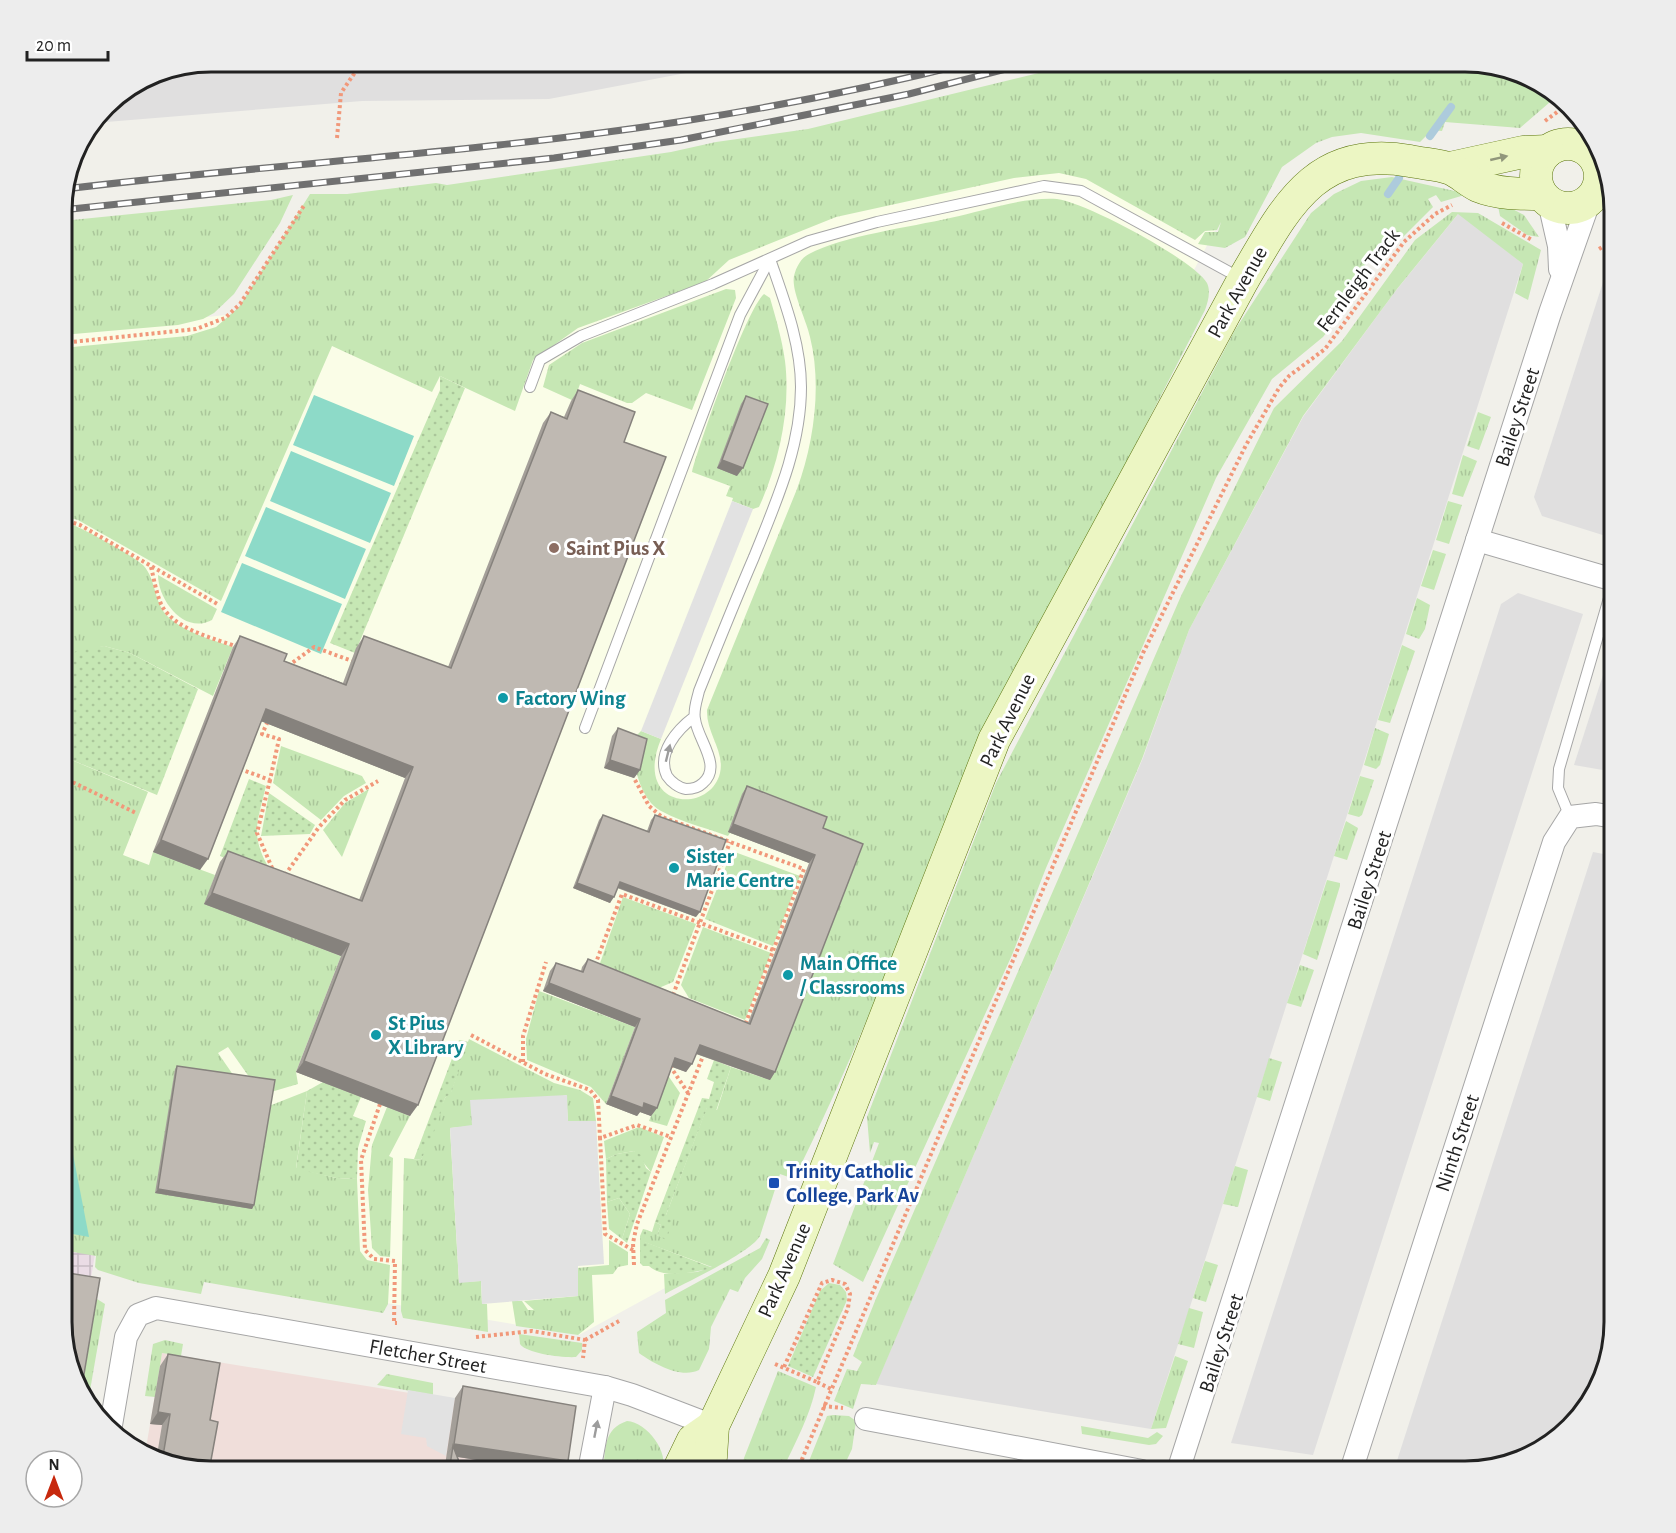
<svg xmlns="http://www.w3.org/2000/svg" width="1676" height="1533" font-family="'Alegreya Sans',sans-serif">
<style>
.residential{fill:#e0dfdf}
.commercial{fill:#f0deda}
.industrial{fill:url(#industrial-grid)}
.education{fill:#fafde7}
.grass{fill:url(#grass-tufts)}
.garden{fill:url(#garden-dots)}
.pitch{fill:#8ddac8}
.parking{fill:#e2e2e2}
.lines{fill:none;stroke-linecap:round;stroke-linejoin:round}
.stream{stroke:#adcbdc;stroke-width:8}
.lane-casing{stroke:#a6a6a6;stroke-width:12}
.street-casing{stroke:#a6a6a6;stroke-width:24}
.secondary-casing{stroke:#5b750d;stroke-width:33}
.path{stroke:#f1987a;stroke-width:4;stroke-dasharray:3 3;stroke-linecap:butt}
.lane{stroke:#fff;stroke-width:10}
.street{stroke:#fff;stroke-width:22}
.secondary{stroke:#ecf6c3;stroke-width:32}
.rail-casing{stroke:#707070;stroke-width:7}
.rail{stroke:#fff;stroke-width:4.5;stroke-dasharray:14;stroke-linecap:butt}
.wall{fill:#a49f99}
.shaded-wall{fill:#86827d}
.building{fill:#bfb9b2;stroke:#86827d;stroke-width:1.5}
.oneway{fill:#91977b}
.oneway2{fill:#9c9c9c}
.education-dot{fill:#8d6e63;stroke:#fff;stroke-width:2}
.culture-dot{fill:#0f9aa8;stroke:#fff;stroke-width:2}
.transit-dot{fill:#1a4fb4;stroke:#fff;stroke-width:2}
.labels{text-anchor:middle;stroke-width:6;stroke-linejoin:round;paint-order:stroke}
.street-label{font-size:21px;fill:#222;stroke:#fff}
.education-label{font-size:21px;font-weight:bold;fill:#785e54;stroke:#fff;text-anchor:start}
.culture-label{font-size:21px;font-weight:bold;fill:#0d838f;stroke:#fff;text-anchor:start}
.transit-label{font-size:21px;font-weight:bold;fill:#164399;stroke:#fff;text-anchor:start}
.rim{fill:none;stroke:#222;stroke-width:3}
</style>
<defs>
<pattern id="industrial-grid" width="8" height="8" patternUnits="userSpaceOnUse" patternTransform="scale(1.5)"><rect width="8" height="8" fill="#eadce5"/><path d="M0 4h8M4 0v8" fill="none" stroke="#c8bcc4"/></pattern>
<pattern id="grass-tufts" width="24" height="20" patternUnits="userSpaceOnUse" patternTransform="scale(1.5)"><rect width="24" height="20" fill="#c6e7b4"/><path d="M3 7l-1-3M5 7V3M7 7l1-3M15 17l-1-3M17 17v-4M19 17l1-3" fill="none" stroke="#aac69a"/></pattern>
<pattern id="garden-dots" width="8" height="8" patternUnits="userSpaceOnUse" patternTransform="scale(1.5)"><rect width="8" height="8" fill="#c6e7b4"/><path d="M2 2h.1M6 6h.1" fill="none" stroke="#aac69a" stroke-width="1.8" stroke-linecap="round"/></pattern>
</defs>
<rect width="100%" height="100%" fill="#f1f0ea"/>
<!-- residential -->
<g class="residential">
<polygon points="211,62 744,62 549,99 362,101 94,123 112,99 154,73"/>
<polygon points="1459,213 1523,264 1151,1429 876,1384 1143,758 1189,630 1303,417 1394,293"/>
<polygon points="1614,248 1614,519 1609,537 1542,516 1534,497"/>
<polygon points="1518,593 1583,614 1313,1455 1231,1443 1501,604"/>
<polygon points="1614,641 1614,772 1574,765"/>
<polygon points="1593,852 1614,856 1614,1322 1603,1380 1570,1428 1523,1460 1465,1471 1394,1470"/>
</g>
<!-- commercial -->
<polygon class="commercial" points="162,1353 565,1418 557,1471 211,1471 153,1460 145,1454"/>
<!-- industrial -->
<polygon class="industrial" points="62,1248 95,1254 74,1381 62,1332"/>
<!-- education -->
<polygon class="education" points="1201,99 1254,157 932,763 751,1241 579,1335 62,1249 62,332 255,312"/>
<!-- grass -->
<g class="grass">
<polygon points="1084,62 1465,62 1523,73 1557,96 1520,128 1445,122 1442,131 1432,130 1420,142 1361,133 1332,137 1316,143 1282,167 1245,237 1225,248 1198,244 1205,232 1218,232 1221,222 1217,230 1205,231 1195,240 1086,179 1059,173 1014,178 836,217 729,260 705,282 578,328 533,360 515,411 440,376 432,392 332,346 221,601 78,520 62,516 62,348 187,336 216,327 239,307 310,194 347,194 436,183 447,185 671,152 716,142 808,129"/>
<polygon points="1392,177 1468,194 1441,202 1436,195 1428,199 1433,207 1382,258 1374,253 1357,276 1366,283 1323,337 1272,379 1216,478 1046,868 1012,955 863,1282 833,1264 879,1143 874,1142 870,1153 867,1117 996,783 1235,330 1311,213 1334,194 1361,181"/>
<polygon points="293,195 280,223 234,294 214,313 203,319 178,325 62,335 62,221 271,200"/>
<path d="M 1057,199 C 1085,202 1194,260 1207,283 C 1211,291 1208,302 1205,310 L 965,776 C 938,833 918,891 895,950 C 865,1027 831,1104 794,1179 L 780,1174 L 760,1236 C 749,1254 686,1282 665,1294 L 664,1274 L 697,1272 L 712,1267 L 644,1242 L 647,1230 L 652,1232 L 655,1222 L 661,1225 L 657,1235 L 666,1239 L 666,1215 L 707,1107 L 717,1110 L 731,1067 L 770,1080 L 850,873 L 730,833 L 728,836 C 710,829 662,817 651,803 C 637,786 634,762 630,742 L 641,731 L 661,739 C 632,809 710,815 720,773 C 725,751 706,733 707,710 L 797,489 C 814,443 822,385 810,337 C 807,321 791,291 794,276 C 796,267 801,258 809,254 C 842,236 911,227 950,218 C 984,211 1021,197 1057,199 Z"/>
<polygon points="1497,201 1524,215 1539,237 1527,235 1500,216"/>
<polygon points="1452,212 1478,213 1541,250 1528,300 1515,293 1523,264 1458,214 1397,289 1303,416 1189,630 1142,759 876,1385 861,1384 853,1409 834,1401 847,1369 857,1371 862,1362 853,1356 875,1301 1181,596 1274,408 1342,341 1415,240"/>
<polygon points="726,289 735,290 736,298 692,410 646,393 632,403 627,403 580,384 574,401 543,387 549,365 582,343"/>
<path d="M 764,294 L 770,298 C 776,319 782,339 785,361 C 791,409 779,463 759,507 L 753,509 L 732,501 L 733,498 L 726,496 L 730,486 L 692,472 C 699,444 746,310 764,294 Z"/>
<polygon points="1478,412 1491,417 1479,450 1467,446"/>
<polygon points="1463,455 1477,461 1463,497 1452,494"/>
<polygon points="1448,501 1462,505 1449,544 1436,540"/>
<path d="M 62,521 C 76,524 133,555 143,565 C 158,581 152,606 173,621 C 190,634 213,640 233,647 L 213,696 L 130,653 L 104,646 L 65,655 L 62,659 Z"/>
<polygon points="1433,550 1446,554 1434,590 1421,586"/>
<path d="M 158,575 L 217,609 L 212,620 C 184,635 158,600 158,575 Z"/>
<polygon points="1417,598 1430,605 1425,629 1419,639 1406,634"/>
<polygon points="1402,645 1415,651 1390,723 1378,720"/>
<polygon points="1375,728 1389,734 1380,765 1376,769 1364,765"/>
<polygon points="281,746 362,776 366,783 344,796 321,820 273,783"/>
<polygon points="62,756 148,792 123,855 149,865 153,852 215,875 205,904 341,956 296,1072 298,1084 271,1092 252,1081 228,1047 218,1053 236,1079 269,1106 307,1091 296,1168 336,1178 357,1179 360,1251 367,1260 390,1265 388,1304 383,1313 204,1282 201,1294 139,1283 98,1270 95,1267 96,1256 62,1250"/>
<polygon points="1360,776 1374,780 1362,815 1359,817 1348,814"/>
<polygon points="369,789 342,857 323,830 345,803"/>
<polygon points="1346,821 1358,828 1347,860 1334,856"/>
<polygon points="732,851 800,876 773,946 705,919"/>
<polygon points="1327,880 1340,883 1340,886 1317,960 1303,954"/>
<polygon points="623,897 696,924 673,982 654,990 598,969"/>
<polygon points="703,927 771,953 745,1020 689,998 681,985"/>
<polygon points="1300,965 1314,970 1301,1007 1287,1003"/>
<polygon points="539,991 635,1027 606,1104 591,1087 527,1060 526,1039"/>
<polygon points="469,1039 554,1083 580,1090 593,1098 596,1121 568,1121 566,1095 472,1126 450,1128 459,1282 481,1281 482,1304 487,1304 488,1332 403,1318 401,1311 404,1158 421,1160 445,1098 451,1092"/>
<polygon points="1269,1058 1282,1062 1270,1101 1257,1097"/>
<polygon points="667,1074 680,1093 667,1126 649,1121"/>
<polygon points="387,1107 410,1116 389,1156 393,1158 390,1257 380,1256 372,1248 368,1190 372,1145"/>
<polygon points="639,1127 664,1137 651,1172 634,1151 617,1154 606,1159 604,1141"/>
<polygon points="1235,1166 1248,1170 1238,1207 1223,1204"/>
<polygon points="619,1198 630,1214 622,1239 609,1229 607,1202"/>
<path d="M 766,1238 L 770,1240 L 762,1259 L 745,1278 L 738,1292 L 730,1289 L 711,1327 L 709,1349 L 699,1370 C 681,1379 654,1364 639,1353 L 637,1332 L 666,1313 L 665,1300 L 760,1248 Z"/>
<polygon points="609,1240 628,1252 628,1265 618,1267 613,1274 592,1275 594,1322 578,1335 516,1326 512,1301 522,1301 528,1310 534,1310 524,1301 578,1296 577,1268 609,1265"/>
<polygon points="1205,1261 1218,1265 1206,1302 1193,1298"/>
<polygon points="89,1294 105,1304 88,1402 76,1384"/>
<polygon points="1189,1308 1203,1312 1194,1348 1178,1344"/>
<path d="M 519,1334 L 582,1343 L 582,1350 L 576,1357 C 564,1358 527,1354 520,1344 Z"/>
<polygon points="165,1340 183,1344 181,1356 162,1353 155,1397 145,1396 153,1344"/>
<polygon points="1175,1356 1188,1361 1166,1428 1151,1429"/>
<path d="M 778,1371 L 816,1387 C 810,1416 795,1443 782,1471 L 741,1471 L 744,1458 Z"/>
<polygon points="387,1374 433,1383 433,1395 377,1385"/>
<polygon points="833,1415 849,1416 856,1421 852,1449 844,1466 835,1462 831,1471 805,1471 827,1416"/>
<path d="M 627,1421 C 647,1422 670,1453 662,1471 L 603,1471 C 606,1449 603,1429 627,1421 Z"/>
<polygon points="1081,1426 1148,1438 1157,1432 1163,1436 1156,1444 1149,1445 1082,1434"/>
</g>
<!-- garden -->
<g class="garden">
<polygon points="440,376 465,388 355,653 330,643 440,390"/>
<polygon points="104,646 130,653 198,689 157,795 62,756 62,659 82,648"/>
<path d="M 249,779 L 266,786 C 255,831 250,836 275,879 L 220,856 Z"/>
<polygon points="269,793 315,825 310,834 261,836"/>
<polygon points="459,1040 469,1042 451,1093 445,1098 437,1125 421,1160 414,1159"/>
<polygon points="714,1060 731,1067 716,1111 707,1108 666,1215 674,1218 666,1240 657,1235 661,1225 655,1222 702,1098 709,1099 714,1082 707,1079"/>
<polygon points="323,1082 361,1097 353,1116 366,1121 358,1148 357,1179 336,1178 296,1169 307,1091"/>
<polygon points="634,1151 641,1155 646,1168 651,1172 627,1243 622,1239 630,1214 619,1198 607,1202 606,1159 617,1154"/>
<path d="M 643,1229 L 647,1230 L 645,1242 L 713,1268 C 693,1272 664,1280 649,1266 L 643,1266 L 640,1263 L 640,1236 Z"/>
<polygon points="829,1283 840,1285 846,1292 847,1300 813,1377 788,1366 820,1291"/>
</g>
<!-- pitch -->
<g class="pitch">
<polygon points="314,395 414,436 394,486 293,445"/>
<polygon points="291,451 391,493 370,543 270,501"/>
<polygon points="266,507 366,549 345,599 245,556"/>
<polygon points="242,563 342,604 321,654 221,612"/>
<polygon points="62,1111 65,1113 89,1237 62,1232"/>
</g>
<!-- parking -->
<g class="parking">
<polygon points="732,501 753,509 661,739 641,731"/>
<polygon points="567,1095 568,1121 596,1121 604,1264 578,1266 578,1296 482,1304 481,1281 459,1283 450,1128 472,1125 470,1100"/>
<polygon points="408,1390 455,1398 446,1456 427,1446 426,1438 401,1434"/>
</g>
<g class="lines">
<!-- stream -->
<g class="stream">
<polyline points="1430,136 1451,107"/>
<polyline points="1388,194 1399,178"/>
</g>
<!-- lane casing -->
<g class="lane-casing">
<g id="lane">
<polyline points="530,387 540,360 581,336 713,284 809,241 877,222 1044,186 1081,191 1242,279"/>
<path d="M 694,717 C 678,729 656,753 667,776 C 671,782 679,788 686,789 C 692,789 699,787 703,783 C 723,766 697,739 695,719 C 693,710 697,700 699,691 C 717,646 735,601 754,557 C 776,502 801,447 801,387 C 801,343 784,300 770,259"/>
<polyline points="585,728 740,315 770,259"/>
<polyline points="1570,817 1558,788 1559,769 1614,581"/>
</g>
</g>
<!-- street casing -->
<g class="street-casing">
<g id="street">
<polyline points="1549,202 1559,246 1560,269"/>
<polyline points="1477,540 1614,580"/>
<polyline points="866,1419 1142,1471"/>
<polyline points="110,1431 126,1337 138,1315 156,1308 605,1387 632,1395 713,1426"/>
<polyline points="589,1471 605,1387"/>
<polyline points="1178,1471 1550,313 1590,199"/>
<polyline points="1351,1471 1554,842 1570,817 1596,814 1614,817"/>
</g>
</g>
<!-- secondary casing -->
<g class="secondary-casing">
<g id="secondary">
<circle cx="1568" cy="176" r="32"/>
<polyline points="1450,168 1523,152 1548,151"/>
<polyline points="678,1471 693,1440 713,1426"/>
<path d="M 706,1471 L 711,1457 L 713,1426 L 784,1276 L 994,740 L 1243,280 C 1285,209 1314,144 1410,161 C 1423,164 1439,164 1451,169 C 1460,173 1468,181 1478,186 C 1497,194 1521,194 1541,194"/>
</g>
</g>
<!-- path -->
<g class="path">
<polyline points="1545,121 1568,104"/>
<polyline points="337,138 341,93 362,62"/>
<polyline points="1502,223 1532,240"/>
<polyline points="1599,249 1609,243 1614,235"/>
<polyline points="62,343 196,329 225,318 240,304 305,204"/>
<polyline points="62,519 80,525 219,605"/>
<polyline points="62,537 69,521"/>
<path d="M 151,567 C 154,579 156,592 161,604 C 173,629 213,638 238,647"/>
<polyline points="288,666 314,647 352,661"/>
<polyline points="240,769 270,780 279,739 262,734 268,721"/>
<polyline points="62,777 136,813"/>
<polyline points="270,780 257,833 273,870"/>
<polyline points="635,780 649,806 662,817 804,869 745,1025"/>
<polyline points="285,875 319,827 345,800 378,781"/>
<polyline points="595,965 622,894 773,950"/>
<polyline points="673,995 730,842"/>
<polyline points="471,1035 545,1074 590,1090 598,1100 600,1138"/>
<polyline points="523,1062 523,1036 546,962"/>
<polyline points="670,1066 688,1093"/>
<polyline points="380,1104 361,1160 365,1250 374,1259 395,1261 394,1323 397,1323"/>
<polyline points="633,1250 605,1234 600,1138 637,1125 671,1137"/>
<polyline points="634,1265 633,1243 637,1224 703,1056"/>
<polyline points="476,1337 532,1331 585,1340 583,1358"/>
<polyline points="585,1340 619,1321"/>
<polyline points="775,1364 817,1382"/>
<polyline points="784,1367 822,1283 832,1280 845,1284 850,1294 848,1308 817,1382 831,1389"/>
<polyline points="823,1406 843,1408"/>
<polyline points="797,1471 1143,653 1246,445 1279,388 1289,376 1325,349 1404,242 1435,214 1452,205"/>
</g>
<!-- lane -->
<use href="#lane" class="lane"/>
<!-- street -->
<use href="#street" class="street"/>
<!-- secondary -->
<use href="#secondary" class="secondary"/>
<!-- rail casing -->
<g class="rail-casing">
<g id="rail">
<path d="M 65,189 C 271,164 479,153 684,121 C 781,106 878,86 973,62"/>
<polyline points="62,210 554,158 681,140 909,94 1033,62"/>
</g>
</g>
<!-- rail -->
<use href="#rail" class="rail"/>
</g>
<!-- wall -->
<g class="wall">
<polygon points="578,390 624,442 410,1116 296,1072 341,956 204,904 220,862 228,851 359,900 405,778 261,721 200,870 153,852 233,647 240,636 284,661 343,683 356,648 364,636 448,667 543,423 551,412 564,417 571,401"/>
<polygon points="746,396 737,476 717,468 741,404"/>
<polygon points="618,728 640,770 634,778 604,768 612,736"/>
<polygon points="747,786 823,828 775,1072 770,1080 696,1054 686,1072 672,1067 657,1108 651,1116 640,1112 637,1116 606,1104 635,1027 543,991 550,971 556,963 581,971 582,967 588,959 748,1023 809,863 728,832 742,794"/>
<polygon points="603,815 647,831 651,820 655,815 696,917 617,888 610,903 573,888 599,820"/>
<polygon points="177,1066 254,1205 252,1209 155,1193 175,1069"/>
<polygon points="168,1354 210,1420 209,1471 156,1461 162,1425 150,1424 160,1366"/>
<polygon points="463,1386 568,1461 561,1472 551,1472 458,1457 463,1472 444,1472 455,1398"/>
</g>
<!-- shaded-wall -->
<g class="shaded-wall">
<polygon points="722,460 743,468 737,476 717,468"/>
<polygon points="266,709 413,767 405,778 258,720"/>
<polygon points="610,760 640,770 634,778 604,768"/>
<polygon points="733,824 815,855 809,863 728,832"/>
<polygon points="161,840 208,859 200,870 153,852"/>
<polygon points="620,882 700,912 696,917 616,887"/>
<polygon points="577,883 614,897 610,903 573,888"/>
<polygon points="212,893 349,944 341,956 204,904"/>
<polygon points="549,983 640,1019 635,1027 543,991"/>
<polygon points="700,1045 775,1072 770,1080 694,1053"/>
<polygon points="675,1058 692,1064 686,1072 670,1066"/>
<polygon points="304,1061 418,1105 410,1116 296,1072"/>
<polygon points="611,1096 644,1103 657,1108 651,1116 640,1112 637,1116 606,1104"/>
<polygon points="158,1189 254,1205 252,1209 155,1193"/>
<polygon points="158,1412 170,1414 162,1425 150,1424"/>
<polygon points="454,1444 568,1461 561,1472 551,1472 452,1456 453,1446 446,1456"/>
</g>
<!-- building -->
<g class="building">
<polygon points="578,390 635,412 624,442 666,457 418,1105 304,1061 349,944 212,893 228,851 362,901 413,767 266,709 208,859 161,840 240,636 287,654 284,661 346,685 364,636 451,668 551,412 567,419"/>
<polygon points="746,396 768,404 743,468 722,460"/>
<polygon points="618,728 647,739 640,770 610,760"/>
<polygon points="747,786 827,817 823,828 863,844 775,1072 700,1045 692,1064 675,1058 657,1108 644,1103 643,1108 611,1096 640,1019 549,983 556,963 583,972 588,959 750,1024 815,855 733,824"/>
<polygon points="603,815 649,832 655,815 726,840 700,912 620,882 614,897 577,883"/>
<polygon points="177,1066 275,1080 254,1205 158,1189"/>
<polygon points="62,1272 100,1278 81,1392 73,1380 62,1332"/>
<polygon points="168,1354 220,1363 210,1420 218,1422 209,1471 162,1462 170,1414 158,1412"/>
<polygon points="463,1386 576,1406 568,1461 454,1444"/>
<polygon points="453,1446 463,1472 449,1472"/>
<polygon points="320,1465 361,1472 319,1472"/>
</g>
<!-- one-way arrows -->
<defs><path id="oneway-solid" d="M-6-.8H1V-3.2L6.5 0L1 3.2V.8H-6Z" transform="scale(1.5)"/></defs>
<use class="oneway" href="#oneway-solid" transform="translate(1499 158) rotate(-13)"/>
<g class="oneway2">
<use href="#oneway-solid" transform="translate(668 753) rotate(-76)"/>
<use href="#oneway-solid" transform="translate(596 1429) rotate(-79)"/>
</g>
<!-- markers -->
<circle class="education-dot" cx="554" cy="548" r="6"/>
<g class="culture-dot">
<circle cx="503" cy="698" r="6"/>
<circle cx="674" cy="868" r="6"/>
<circle cx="788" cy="975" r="6"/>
<circle cx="376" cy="1035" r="6"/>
</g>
<rect class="transit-dot" x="768" y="1177" width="12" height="12" rx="3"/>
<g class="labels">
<!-- street labels -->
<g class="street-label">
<text transform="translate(1358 280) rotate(-53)" y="7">Fernleigh Track</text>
<text transform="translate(1237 292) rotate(-61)" y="7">Park Avenue</text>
<text transform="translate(1517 417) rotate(-72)" y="7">Bailey Street</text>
<text transform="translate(1007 720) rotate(-64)" y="7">Park Avenue</text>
<text transform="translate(1369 880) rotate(-72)" y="7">Bailey Street</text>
<text transform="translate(1457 1143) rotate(-72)" y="7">Ninth Street</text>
<text transform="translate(784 1270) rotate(-66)" y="7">Park Avenue</text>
<text transform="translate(1221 1343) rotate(-72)" y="7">Bailey Street</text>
<text transform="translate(428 1356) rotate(10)" y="7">Fletcher Street</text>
</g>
<!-- education labels -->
<g class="education-label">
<text x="566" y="555">Saint Pius X</text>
</g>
<!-- culture labels -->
<g class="culture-label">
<text x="515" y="705">Factory Wing</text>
<text x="686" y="863">Sister<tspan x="686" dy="24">Marie Centre</tspan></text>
<text x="800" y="970">Main Office<tspan x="800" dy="24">/ Classrooms</tspan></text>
<text x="388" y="1030">St Pius<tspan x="388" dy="24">X Library</tspan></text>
</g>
<!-- transit labels -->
<g class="transit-label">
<text x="786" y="1178">Trinity Catholic<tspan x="786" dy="24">College, Park Av</tspan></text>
</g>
</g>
<!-- crop -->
<path d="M0 0H1676V1533H0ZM211 72H1465A139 139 0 0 1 1604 211V1322A139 139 0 0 1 1465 1461H211A139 139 0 0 1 72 1322V211A139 139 0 0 1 211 72Z" fill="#ededed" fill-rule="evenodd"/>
<path class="rim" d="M211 72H1465A139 139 0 0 1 1604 211V1322A139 139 0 0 1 1465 1461H211A139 139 0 0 1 72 1322V211A139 139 0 0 1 211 72Z"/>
<!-- north arrow -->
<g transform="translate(54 1479)"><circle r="28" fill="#ffffff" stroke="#a7a7a7" stroke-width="1.5"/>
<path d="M0-4.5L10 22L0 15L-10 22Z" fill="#c7280d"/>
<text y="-9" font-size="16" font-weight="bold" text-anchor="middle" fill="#222222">N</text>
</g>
<!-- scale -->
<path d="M27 51v9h81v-9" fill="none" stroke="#222222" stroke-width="3"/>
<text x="36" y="51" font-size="18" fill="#222222" stroke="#ffffff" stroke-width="4.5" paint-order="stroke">20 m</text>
</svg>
